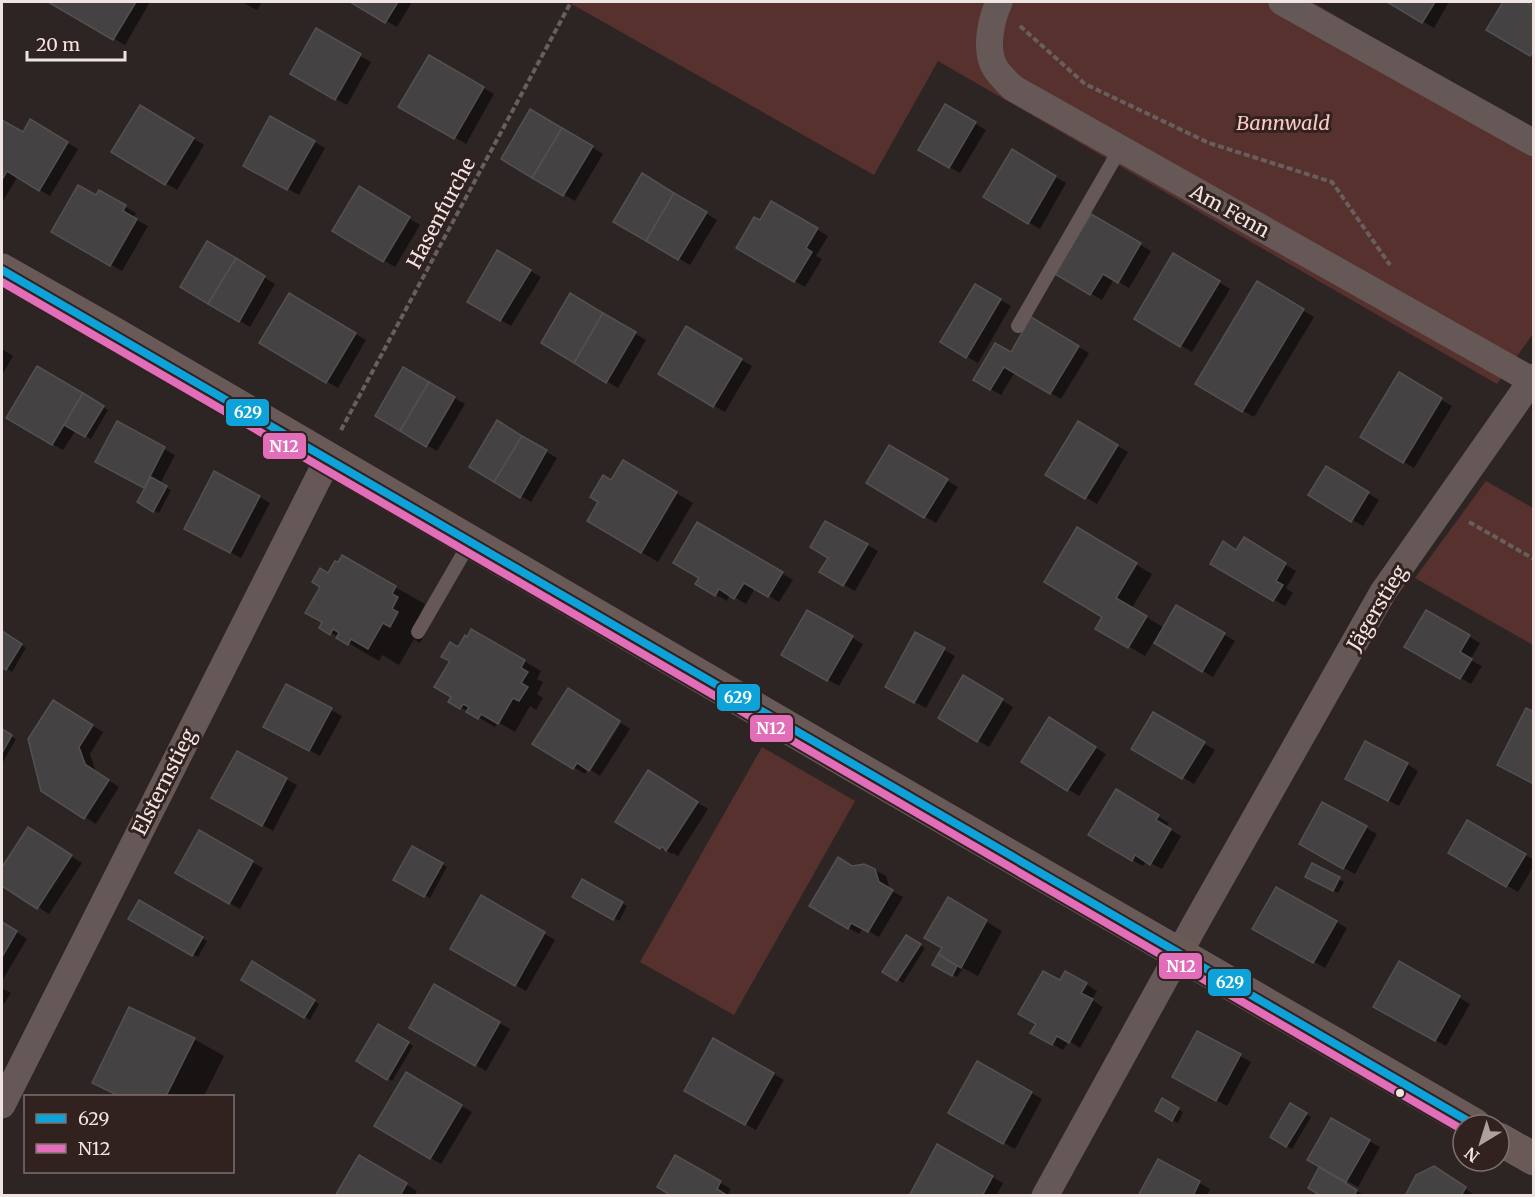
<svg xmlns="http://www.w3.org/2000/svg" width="1535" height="1197" font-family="Merriweather,serif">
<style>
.green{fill:#57312e}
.shadow{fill:#0007}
.building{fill:#454244;stroke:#525052;stroke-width:1.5}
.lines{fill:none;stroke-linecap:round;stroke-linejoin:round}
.path{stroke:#685e5d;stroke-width:4;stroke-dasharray:6 3;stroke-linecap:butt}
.lane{stroke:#665856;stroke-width:14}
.street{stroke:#665856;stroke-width:27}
.secondary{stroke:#695a58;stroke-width:33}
.bus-1-casing{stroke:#312220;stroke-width:12}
.bus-2-casing{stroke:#312220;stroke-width:12}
.bus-1{stroke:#0da2d9;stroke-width:8}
.bus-2{stroke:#e26db8;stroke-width:8}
.bus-dot{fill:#f0e4e3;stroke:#312220;stroke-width:2}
.labels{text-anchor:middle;stroke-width:6;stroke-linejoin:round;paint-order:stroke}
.park-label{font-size:20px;font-style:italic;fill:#fccac3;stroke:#312220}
.street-label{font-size:20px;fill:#f0e4e3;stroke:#312220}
.line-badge{stroke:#312220;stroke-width:2}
.badge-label{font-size:16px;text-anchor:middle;font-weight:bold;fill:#fff}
</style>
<rect width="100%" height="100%" fill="#2d2524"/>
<!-- green -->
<g class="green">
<polygon points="568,2 1312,2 1533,131 1533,334 1497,384 938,61 874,175"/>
<polygon points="1486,481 1533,508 1533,645 1415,578"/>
<polygon points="762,747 855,801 734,1015 640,962"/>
</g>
<!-- shadow -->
<g class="shadow">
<polygon points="51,2 150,2 125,45"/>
<polygon points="242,2 262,2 257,10"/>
<polygon points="353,2 412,2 397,27"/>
<polygon points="1390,2 1449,2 1434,28"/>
<polygon points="1504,2 1523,2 1534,8 1534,57 1488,29"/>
<polygon points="316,31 371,62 347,105 292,74"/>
<polygon points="430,57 494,94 466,144 401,106"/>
<polygon points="946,106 986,130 960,173 920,150"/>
<polygon points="141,107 204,145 177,190 113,151"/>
<polygon points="531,111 603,154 575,201 503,159"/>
<polygon points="271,118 325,148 299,195 245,165"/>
<polygon points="2,121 23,134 31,121 78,149 50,196 18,176 3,201 2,201"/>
<polygon points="1012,151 1066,183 1040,229 985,196"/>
<polygon points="642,175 717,220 690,265 615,221"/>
<polygon points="359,188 420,225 395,267 334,230"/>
<polygon points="99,192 136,213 133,218 148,226 122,271 53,232 97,197"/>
<polygon points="772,203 828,236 816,256 822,259 805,287 738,248 760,222"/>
<polygon points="1091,216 1151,251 1129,288 1114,279 1102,300 1057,274"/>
<polygon points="207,243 275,284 250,327 182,286"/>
<polygon points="498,252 541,277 511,326 469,301"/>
<polygon points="1174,255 1230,289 1192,352 1136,319"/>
<polygon points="1257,283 1314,317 1254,417 1197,384"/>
<polygon points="975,286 1011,306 978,363 942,342"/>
<polygon points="290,295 366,340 338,388 261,343"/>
<polygon points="571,295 646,340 618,388 543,343"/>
<polygon points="1032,319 1089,353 1061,399 1015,372 1001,395 975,380 1011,354"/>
<polygon points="687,328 752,366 725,412 660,374"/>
<polygon points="2,349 13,356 2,375"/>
<polygon points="37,368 108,410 91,439 76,430 63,450 8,418"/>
<polygon points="404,369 465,404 437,451 377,416"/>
<polygon points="1399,374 1452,406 1414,468 1362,437"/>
<polygon points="118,423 175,455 160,484 171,490 159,513 139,502 147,488 97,461"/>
<polygon points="497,423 557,458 531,502 471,467"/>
<polygon points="1078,423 1128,452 1097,504 1047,474"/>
<polygon points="889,447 958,487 936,523 868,483"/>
<polygon points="623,462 693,503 658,562 589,520"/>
<polygon points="1326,468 1379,500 1363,526 1310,495"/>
<polygon points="260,497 270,503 241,558 197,535"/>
<polygon points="698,524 793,580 779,602 755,588 746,604 730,594 727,601 697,584 701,577"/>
<polygon points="1077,529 1152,574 1132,608 1164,628 1177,607 1235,641 1213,677 1154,641 1145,656 1098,628 1105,616"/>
<polygon points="845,532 878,551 855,591 821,572"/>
<polygon points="1244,540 1296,571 1286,588 1293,593 1285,606 1212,563 1237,551"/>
<polygon points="342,557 425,604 421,612 427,616 421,627 427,631 420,643 414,639 399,665 382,655 379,661 321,627 324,622 329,575"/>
<polygon points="807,612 863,644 839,686 783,654"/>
<polygon points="1427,612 1480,643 1470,660 1482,666 1471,684 1406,646"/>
<polygon points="472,631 541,671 537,679 543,682 537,694 543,698 536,710 530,706 515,732 498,722 495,727 450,701 453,696 459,649"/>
<polygon points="2,633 26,648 12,672 2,665"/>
<polygon points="916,634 955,656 926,708 887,687"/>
<polygon points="964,677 1013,707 989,747 940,718"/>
<polygon points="287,686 342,716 320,756 265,726"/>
<polygon points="64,708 103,732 90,754 96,772 119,787 96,824 85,817"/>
<polygon points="1154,714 1215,750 1194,784 1133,748"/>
<polygon points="618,721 585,774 534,743"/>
<polygon points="621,723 630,729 600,776 591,770"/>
<polygon points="1060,726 1106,754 1079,796 1023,762"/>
<polygon points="2,731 16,739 2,764"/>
<polygon points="237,753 297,785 273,831 224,804"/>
<polygon points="1407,764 1418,771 1399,806 1358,785"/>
<polygon points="659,779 708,809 678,856 673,853 672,854 618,822"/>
<polygon points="1116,791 1169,823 1166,827 1181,836 1162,869 1146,861 1143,866 1090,835"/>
<polygon points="1323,804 1377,834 1355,874 1301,844"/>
<polygon points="1468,822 1534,860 1534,865 1518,892 1450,853"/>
<polygon points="28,829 82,863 49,914 2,884 2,870"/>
<polygon points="199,832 263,868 240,909 177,872"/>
<polygon points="413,848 447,867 430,898 395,879"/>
<polygon points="1313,865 1344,882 1338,893 1307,876"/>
<polygon points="852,867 875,870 886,876 890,890 903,897 879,937 863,928 859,934 811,906"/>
<polygon points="583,881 627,906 619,921 574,897"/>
<polygon points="1276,889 1347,928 1325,968 1254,929"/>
<polygon points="481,898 555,940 526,991 452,949"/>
<polygon points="949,899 1002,931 978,976 963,968 957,977 934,964 944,947"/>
<polygon points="139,902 207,941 198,957 130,918"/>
<polygon points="2,923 27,939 2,981"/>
<polygon points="907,937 925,948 903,983 884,971"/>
<polygon points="253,963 319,1004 310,1020 243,979"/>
<polygon points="1399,963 1470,1004 1446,1046 1375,1006"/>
<polygon points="1060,982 1086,984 1097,991 1092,1000 1103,1007 1080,1048 1069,1041 1063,1050 1032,1032"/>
<polygon points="435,986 510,1029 486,1071 411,1027"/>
<polygon points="2,988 11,993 4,1004 2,1003"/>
<polygon points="378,1026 413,1046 392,1081 358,1060"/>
<polygon points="1198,1033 1251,1062 1227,1106 1174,1076"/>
<polygon points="194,1039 224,1056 204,1096 118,1096 94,1083"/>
<polygon points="713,1040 784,1080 756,1130 686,1090"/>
<polygon points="977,1063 1042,1099 1015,1149 950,1112"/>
<polygon points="406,1074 472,1112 441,1164 376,1126"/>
<polygon points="1162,1100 1183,1112 1178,1123 1157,1111"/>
<polygon points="1291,1105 1311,1117 1292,1149 1272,1137"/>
<polygon points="1332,1120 1380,1147 1358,1187 1309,1159"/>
<polygon points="938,1146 1003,1183 996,1196 910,1196"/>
<polygon points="359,1157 417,1191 414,1196 337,1196"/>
<polygon points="676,1157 731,1189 727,1196 667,1196"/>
<polygon points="1159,1161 1210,1189 1207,1196 1141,1196"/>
<polygon points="1320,1170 1362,1194 1360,1196 1324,1196"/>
<polygon points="1445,1175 1476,1196 1407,1196"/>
</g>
<!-- building -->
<g class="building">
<polygon points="48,2 136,2 113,40"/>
<polygon points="350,2 398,2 385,23"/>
<polygon points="1387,2 1435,2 1422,23"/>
<polygon points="1503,2 1526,2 1534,6 1534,50 1530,56 1486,30"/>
<polygon points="316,28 361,54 335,100 290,74"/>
<polygon points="429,55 484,87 454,139 398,107"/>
<polygon points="945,104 976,122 949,168 918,150"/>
<polygon points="140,105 194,138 165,185 111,152"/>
<polygon points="530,109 562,128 532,178 501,159"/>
<polygon points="270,116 315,141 287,190 243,166"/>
<polygon points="30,119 68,142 39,191 7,171 2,180 2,120 23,132"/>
<polygon points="562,128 593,146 563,196 532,178"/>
<polygon points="1012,149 1056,176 1028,224 983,197"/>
<polygon points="642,173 674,193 646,241 613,222"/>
<polygon points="78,185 96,195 99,190 126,205 123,211 137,219 110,266 51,232"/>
<polygon points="359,186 410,217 383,262 332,231"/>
<polygon points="674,193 707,212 678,260 646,241"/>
<polygon points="771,201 818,228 806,248 812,252 794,282 736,248 754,217 760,220"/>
<polygon points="1091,214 1141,243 1118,283 1103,274 1090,295 1055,274"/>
<polygon points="207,241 236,258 208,304 180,287"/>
<polygon points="497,250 531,270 500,321 467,302"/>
<polygon points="1173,253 1220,281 1180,347 1134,319"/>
<polygon points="236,258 265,276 239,322 208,304"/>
<polygon points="1257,281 1304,309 1242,412 1195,384"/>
<polygon points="975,284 1001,299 966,358 940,342"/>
<polygon points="289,293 356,333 326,383 259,343"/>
<polygon points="570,293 603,313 574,363 541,343"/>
<polygon points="603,313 636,332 606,383 574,363"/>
<polygon points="1031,317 1079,346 1050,394 1004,367 990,390 973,380 995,343 1011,352"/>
<polygon points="686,326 742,359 713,407 658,374"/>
<polygon points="37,366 83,393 52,445 6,418"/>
<polygon points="403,367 429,382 400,431 375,416"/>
<polygon points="1399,372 1442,398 1403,463 1360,437"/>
<polygon points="429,382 455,397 426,447 400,431"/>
<polygon points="83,393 104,406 85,437 64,425"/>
<polygon points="497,420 522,436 494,482 469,467"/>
<polygon points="117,421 165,447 144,488 95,462"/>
<polygon points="1078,421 1118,445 1085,499 1045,475"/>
<polygon points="522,436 547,450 520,498 494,482"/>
<polygon points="889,445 948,479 924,518 866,483"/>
<polygon points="623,460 677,492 641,553 587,521 598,502 590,497 603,475 611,480"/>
<polygon points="1326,466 1369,492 1351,522 1308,495"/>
<polygon points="214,471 260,496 230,553 184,529"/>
<polygon points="151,477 167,486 153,512 137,502"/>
<polygon points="825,521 868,544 843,586 819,572 828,558 810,547"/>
<polygon points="697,522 783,572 768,597 744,583 734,599 719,589 715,596 695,584 699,578 673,563"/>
<polygon points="1077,527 1137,563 1116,598 1147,616 1128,648 1095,629 1102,617 1044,582"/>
<polygon points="1244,537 1286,563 1276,581 1283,585 1273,601 1210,564 1223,541 1236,550"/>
<polygon points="342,555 396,586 392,594 398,597 392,609 398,612 390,627 383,623 368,649 351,639 348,645 336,638 339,633 333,629 330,635 319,628 322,622 305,613 320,587 312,582 320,568 328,573 335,561 338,562"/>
<polygon points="1176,605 1225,633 1202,672 1154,643"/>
<polygon points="807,610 853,636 827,681 781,655"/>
<polygon points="1426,610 1470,635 1460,652 1472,659 1460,679 1404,647"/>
<polygon points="471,629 525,660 521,668 528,672 521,683 528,687 519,701 513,698 498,724 481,714 478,719 466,712 469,707 463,704 460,709 448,702 451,697 434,687 450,661 441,657 450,642 458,647 465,635 467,637"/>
<polygon points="2,631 22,644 6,670 2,667"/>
<polygon points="915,632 945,648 914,703 885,687"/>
<polygon points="963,675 1003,699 977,742 938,718"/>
<polygon points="286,684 332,708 309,751 263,727"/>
<polygon points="568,688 620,721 589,771 577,763 573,769 532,744"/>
<polygon points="53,700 93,725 79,747 85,764 109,780 84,819 41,791 28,739"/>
<polygon points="1526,708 1534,712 1534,784 1497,765"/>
<polygon points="1153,712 1205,742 1182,779 1131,749"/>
<polygon points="1049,717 1096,747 1067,791 1021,762"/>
<polygon points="2,729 12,735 2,753"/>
<polygon points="1365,741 1408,763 1388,801 1345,779"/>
<polygon points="237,751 287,778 262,826 211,798"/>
<polygon points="648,770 698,802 666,851 662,846 660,849 615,822"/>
<polygon points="1116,789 1159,815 1156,820 1171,829 1150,865 1135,855 1132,861 1088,835"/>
<polygon points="1322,802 1367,826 1343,869 1299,844"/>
<polygon points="1467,820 1526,854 1506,887 1448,853"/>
<polygon points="28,827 72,855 37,909 2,886 2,867"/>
<polygon points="199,830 253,861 229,904 175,873"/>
<polygon points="412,846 443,863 424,897 393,880"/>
<polygon points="838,857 852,866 864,864 875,869 879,882 893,890 868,932 851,923 848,929 809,906"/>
<polygon points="1312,863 1340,877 1333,891 1305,877"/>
<polygon points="582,879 623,902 613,920 572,897"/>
<polygon points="1276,887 1337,921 1313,963 1252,929"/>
<polygon points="481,895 545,932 515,986 450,949"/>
<polygon points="948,897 987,920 961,968 938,954 942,948 924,938"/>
<polygon points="139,900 203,937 192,956 128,919"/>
<polygon points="2,922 17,931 2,957"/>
<polygon points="906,935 921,944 897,981 882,972"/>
<polygon points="938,954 957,966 952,976 932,965"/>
<polygon points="252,961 315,1000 304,1018 241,980"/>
<polygon points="1399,961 1460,996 1435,1041 1373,1007"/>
<polygon points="1043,971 1060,980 1065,971 1087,983 1081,993 1093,999 1069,1043 1057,1036 1052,1045 1030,1033 1036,1024 1018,1014"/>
<polygon points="434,984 500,1022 475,1066 409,1028"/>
<polygon points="129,1007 195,1038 166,1096 119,1096 92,1083"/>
<polygon points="378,1024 409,1042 387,1080 356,1061"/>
<polygon points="1197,1031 1241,1054 1216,1101 1172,1077"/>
<polygon points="713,1038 774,1073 745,1125 684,1091"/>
<polygon points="977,1061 1032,1092 1003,1144 948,1113"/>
<polygon points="406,1072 462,1105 430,1159 374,1126"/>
<polygon points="1162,1098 1179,1108 1172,1121 1155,1111"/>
<polygon points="1290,1103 1307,1113 1286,1147 1270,1137"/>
<polygon points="1331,1118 1370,1140 1346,1182 1307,1160"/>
<polygon points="937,1144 993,1176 982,1196 909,1196"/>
<polygon points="359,1155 407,1183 400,1196 335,1196"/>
<polygon points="675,1155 721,1181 717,1189 728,1196 666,1196 667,1193 657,1187"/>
<polygon points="1158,1159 1200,1181 1193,1196 1138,1196"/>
<polygon points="1434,1166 1466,1187 1461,1196 1405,1196 1416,1175"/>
<polygon points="1319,1167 1357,1190 1354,1196 1321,1196 1308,1188"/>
</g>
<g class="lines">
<!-- path -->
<g class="path">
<polyline points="1020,26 1085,84 1209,143 1332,182 1390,265"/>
<polyline points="341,430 571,2"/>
<polyline points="1469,522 1534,559"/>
</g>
<!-- lane -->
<g class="lane">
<polyline points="1018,326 1120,149"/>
<polyline points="418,632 470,542"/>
</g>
<!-- street -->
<g class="street">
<path d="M 999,2 C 991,20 985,48 994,66 C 998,74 1007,82 1013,88 L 1531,380"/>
<polyline points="1282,2 1534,143"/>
<polyline points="2,1105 328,459"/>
<polyline points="1045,1196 1194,926 1383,592 1534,377"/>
</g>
<!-- secondary -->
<g class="secondary">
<polyline points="2,270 110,331 830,752 1475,1125"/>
<polyline points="1499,1139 1534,1159"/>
</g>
<!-- bus-1 casing -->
<g class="bus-1-casing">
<polyline id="bus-1" points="2,270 1475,1125"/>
</g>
<!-- bus-2 casing -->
<g class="bus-2-casing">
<polyline id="bus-2" points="2,282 1463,1130"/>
</g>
<!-- bus-1 -->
<use href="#bus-1" class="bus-1"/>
<!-- bus-2 -->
<use href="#bus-2" class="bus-2"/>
</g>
<!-- markers -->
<circle class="bus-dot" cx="1400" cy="1093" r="5"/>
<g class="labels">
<!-- park labels -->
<g class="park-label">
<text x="1283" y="130">Bannwald</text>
</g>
<!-- street labels -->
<g class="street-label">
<text transform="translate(1230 211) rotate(29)" y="7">Am Fenn</text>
<text transform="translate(441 213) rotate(-62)" y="7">Hasenfurche</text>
<text transform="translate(1377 608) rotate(-59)" y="7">Jägerstieg</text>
<text transform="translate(164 782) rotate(-63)" y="7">Elsternstieg</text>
</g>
</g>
<g class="line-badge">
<rect x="225" y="398" width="45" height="29" rx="6" fill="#0da2d9"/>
<rect x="262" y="432" width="45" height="28" rx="6" fill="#e26db8"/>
<rect x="716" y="683" width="45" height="29" rx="6" fill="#0da2d9"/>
<rect x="749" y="714" width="45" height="29" rx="6" fill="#e26db8"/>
<rect x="1158" y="952" width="45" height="28" rx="6" fill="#e26db8"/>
<rect x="1207" y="968" width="45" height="29" rx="6" fill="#0da2d9"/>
</g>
<g class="badge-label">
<text x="248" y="418">629</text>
<text x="284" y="452">N12</text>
<text x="738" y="703">629</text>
<text x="771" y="734">N12</text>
<text x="1181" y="972">N12</text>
<text x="1230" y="988">629</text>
</g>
<!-- border -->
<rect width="1535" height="1197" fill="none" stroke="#f0e4e3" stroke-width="6"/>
<!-- legend -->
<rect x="24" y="1095" width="210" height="78" fill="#312220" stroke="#7d706e" stroke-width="1.5"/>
<rect x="36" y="1114" width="30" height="9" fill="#0da2d9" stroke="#7d706e" stroke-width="1.5"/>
<text x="78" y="1125" font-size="18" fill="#f0e4e3">629</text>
<rect x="36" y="1144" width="30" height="9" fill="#e26db8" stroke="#7d706e" stroke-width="1.5"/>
<text x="78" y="1155" font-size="18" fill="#f0e4e3">N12</text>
<!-- north arrow -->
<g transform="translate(1481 1143) rotate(218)"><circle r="28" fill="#312220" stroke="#7d706e" stroke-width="1.5"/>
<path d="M0-4.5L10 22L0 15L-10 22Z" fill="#aca1a0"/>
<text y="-9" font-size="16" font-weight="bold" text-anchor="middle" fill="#f0e4e3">N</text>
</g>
<!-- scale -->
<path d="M27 51v9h98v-9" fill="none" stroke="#f0e4e3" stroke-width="3"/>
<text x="36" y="51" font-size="18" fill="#f0e4e3" stroke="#312220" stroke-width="4.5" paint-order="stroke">20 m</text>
</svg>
